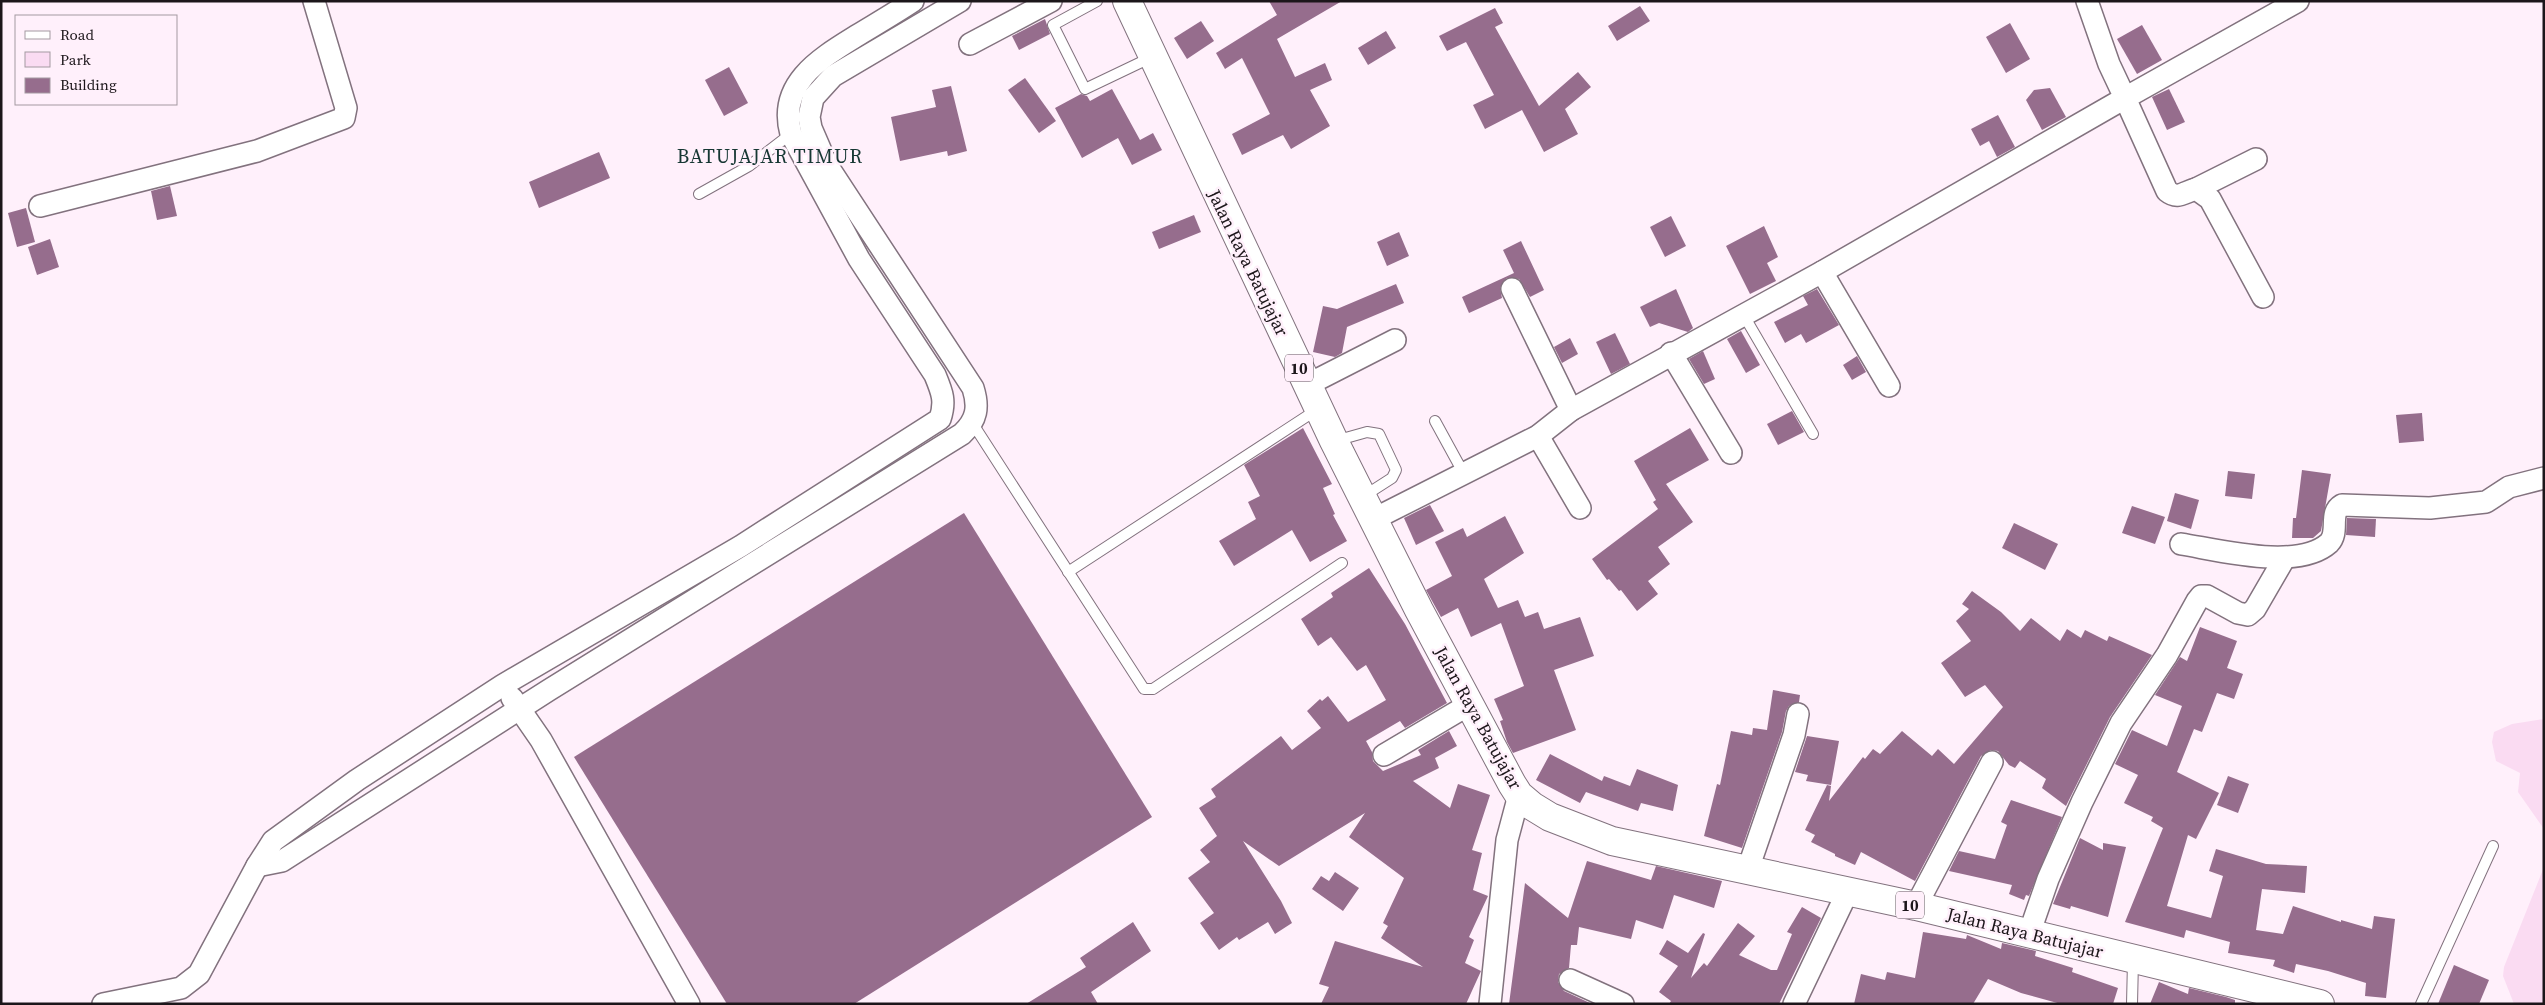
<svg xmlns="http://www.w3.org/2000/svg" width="2545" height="1005" font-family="'Source Serif 4',serif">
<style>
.green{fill:#fadbf2}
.building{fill:#966d8d}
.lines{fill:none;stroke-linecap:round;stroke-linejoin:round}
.lane-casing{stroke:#82727e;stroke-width:12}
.street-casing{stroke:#82727e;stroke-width:24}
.highway-casing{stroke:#82727e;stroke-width:30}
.lane{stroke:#fff;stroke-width:10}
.street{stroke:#fff;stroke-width:21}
.highway{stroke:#fff;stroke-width:28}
.labels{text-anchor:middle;stroke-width:5;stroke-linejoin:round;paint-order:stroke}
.shield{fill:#fff0fb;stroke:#60575e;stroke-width:1}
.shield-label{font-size:16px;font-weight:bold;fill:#1c161a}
.street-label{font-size:18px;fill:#1c161a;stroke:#fff0fb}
.quarter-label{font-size:20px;letter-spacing:1px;fill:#163733;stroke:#fff0fb}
</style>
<rect width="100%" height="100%" fill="#fff0fb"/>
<!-- green -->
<g class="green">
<polygon points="2544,719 2544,829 2518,792 2520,773 2496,761 2492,742 2494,732 2512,724"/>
<polygon points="2544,867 2544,1004 2514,1004 2503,976 2504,967"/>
</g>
<!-- building -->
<g class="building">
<polygon points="1269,1 1342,1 1277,39 1295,77 1325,63 1332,80 1310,90 1330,126 1291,149 1283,135 1242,155 1232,134 1270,114 1242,58 1225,69 1216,53 1277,15"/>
<polygon points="1640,6 1650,21 1617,41 1608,26"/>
<polygon points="1495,8 1503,23 1495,27 1539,106 1578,72 1591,87 1565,109 1578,134 1544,152 1522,110 1485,129 1473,105 1494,95 1466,42 1447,51 1439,36"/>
<polygon points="1045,19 1050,34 1019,50 1012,36"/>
<polygon points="1201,21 1214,41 1187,59 1174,38"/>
<polygon points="2010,23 2030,59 2006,73 1986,37"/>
<polygon points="2142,25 2162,60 2137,74 2117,39"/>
<polygon points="1386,31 1396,48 1368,65 1358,48"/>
<polygon points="729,67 748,103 724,116 705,80"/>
<polygon points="1025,78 1056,121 1039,133 1008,90"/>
<polygon points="951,86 967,151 948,156 947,151 900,161 891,117 936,107 932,90"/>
<polygon points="2050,88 2066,117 2042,130 2026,100 2034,90"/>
<polygon points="1112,89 1140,140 1153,133 1162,150 1132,165 1118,138 1082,158 1055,108 1081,94 1087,96 1090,101"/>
<polygon points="2169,89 2185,122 2167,130 2152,97"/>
<polygon points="1998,115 2015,147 1997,157 1989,141 1980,146 1971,129"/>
<polygon points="599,152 610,178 539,208 529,182"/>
<polygon points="170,186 177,216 157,220 151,191"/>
<polygon points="26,208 35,242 17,247 8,213"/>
<polygon points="1194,215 1201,232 1159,249 1152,232"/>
<polygon points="1671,216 1686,246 1665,257 1650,227"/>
<polygon points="1764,226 1778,257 1767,263 1776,281 1750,294 1726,246"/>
<polygon points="1399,232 1409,256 1387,266 1377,242"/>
<polygon points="50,239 59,267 37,275 28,247"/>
<polygon points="1521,241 1544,290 1530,297 1519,279 1507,278 1500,288 1502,298 1469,313 1462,297 1514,273 1503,250"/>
<polygon points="1396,284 1404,303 1347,327 1342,353 1335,357 1313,352 1323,306 1337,309"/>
<polygon points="1676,289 1693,328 1688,332 1659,323 1650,327 1640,307"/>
<polygon points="1817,289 1839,325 1806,343 1801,334 1785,343 1774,322 1808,305 1803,296"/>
<polygon points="1741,331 1760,365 1746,373 1727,339"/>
<polygon points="1615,333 1630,364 1611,374 1596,342"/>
<polygon points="1570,338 1578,354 1562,363 1554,347"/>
<polygon points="1703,351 1715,379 1704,384 1689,359"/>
<polygon points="1857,356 1866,372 1852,380 1843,365"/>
<polygon points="1792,411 1804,432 1778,445 1767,424"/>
<polygon points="2422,413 2424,441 2399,443 2396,415"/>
<polygon points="1303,428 1332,484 1323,488 1335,514 1333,515 1347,541 1310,562 1292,530 1234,566 1219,541 1256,519 1248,502 1260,496 1244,465"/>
<polygon points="1690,428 1709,460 1666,484 1693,522 1658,547 1670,564 1648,581 1658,594 1637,611 1621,590 1619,591 1609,579 1607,580 1592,559 1658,509 1653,502 1656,500 1634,461"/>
<polygon points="2302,470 2331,474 2321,531 2313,538 2292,538 2293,518 2296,518"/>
<polygon points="2228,471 2255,474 2252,499 2225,496"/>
<polygon points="2175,493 2199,500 2191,529 2167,521"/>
<polygon points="1430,505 1444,531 1416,545 1404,518"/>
<polygon points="2132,506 2165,517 2155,544 2122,533"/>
<polygon points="964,513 1152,817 854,1004 727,1004 574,757"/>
<polygon points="1505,516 1524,553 1484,579 1498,608 1518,600 1525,617 1538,612 1544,629 1580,617 1594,656 1554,670 1576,730 1513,753 1507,742 1500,721 1503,720 1494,699 1524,686 1501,623 1471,637 1458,608 1441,617 1426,590 1452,576 1435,542 1463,528 1467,537"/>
<polygon points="2347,518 2376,519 2375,537 2346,535"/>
<polygon points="2014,523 2058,544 2045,570 2002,548"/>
<polygon points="1369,568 1405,624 1447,703 1405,728 1400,721 1366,741 1372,752 1373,761 1383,771 1421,755 1418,750 1449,731 1457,746 1435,758 1439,768 1413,781 1450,808 1458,784 1490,795 1472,850 1482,853 1473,890 1488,896 1469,937 1474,940 1465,963 1481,971 1466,1004 1321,1004 1329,987 1319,984 1335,941 1423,967 1381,938 1388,926 1383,923 1404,878 1349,837 1365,813 1279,866 1243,841 1281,901 1292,923 1275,934 1268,922 1239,940 1237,937 1219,950 1200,923 1214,913 1188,878 1210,862 1200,850 1217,836 1199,808 1216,797 1211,789 1281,736 1292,750 1321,728 1307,711 1320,699 1322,701 1328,696 1348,722 1386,700 1366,665 1357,671 1331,637 1318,646 1301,619 1333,597 1331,593"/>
<polygon points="1972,591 2001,612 2020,631 2031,618 2060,641 2067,629 2081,638 2085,630 2107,641 2109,636 2152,655 2110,717 2066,806 2042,788 2046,779 2020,761 2015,768 2009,765 1998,751 1991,750 1981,756 1915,881 1861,852 1855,865 1835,856 1835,854 1811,842 1815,835 1805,830 1827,785 1831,786 1829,801 1863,757 1865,759 1873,749 1880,754 1902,731 1932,756 1938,749 1954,764 2003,707 1985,685 1965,697 1941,663 1971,641 1956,621 1969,609 1962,604"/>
<polygon points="2200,627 2237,641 2227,668 2243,674 2234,699 2217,693 2202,732 2194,729 2177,772 2219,793 2196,839 2188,835 2167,906 2211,918 2223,876 2209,871 2216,849 2266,864 2307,866 2305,893 2262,889 2256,930 2283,934 2293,906 2341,922 2341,920 2372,929 2374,916 2395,919 2386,998 2365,996 2366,983 2328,971 2296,964 2294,973 2273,966 2275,960 2228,953 2230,942 2186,930 2184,938 2125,922 2163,828 2151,821 2153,817 2124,803 2138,775 2115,764 2132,730 2167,746 2182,706 2155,695 2180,657 2187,661"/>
<polygon points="1773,690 1800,695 1799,702 1789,706 1786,711 1782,732 1742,848 1704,836 1717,784 1720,785 1731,731 1752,735 1753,728 1767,730"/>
<polygon points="1807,736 1839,741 1831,785 1806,781 1808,775 1795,772"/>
<polygon points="1550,754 1602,781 1604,776 1630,786 1637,769 1678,785 1673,811 1641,803 1638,811 1586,792 1580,803 1536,780"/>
<polygon points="2228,776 2249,784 2238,813 2217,805"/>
<polygon points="2011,800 2062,817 2029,896 2026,895 2024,900 2009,894 2012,885 1949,871 1959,851 1995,859 2007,825 2001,822"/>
<polygon points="2080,838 2103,850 2103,843 2126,847 2108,917 2071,906 2070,909 2053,904"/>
<polygon points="1587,861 1651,880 1656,866 1722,881 1714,908 1674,895 1663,929 1636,920 1631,939 1579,927 1577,945 1571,945 1569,968 1559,974 1558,982 1564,991 1592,1004 1509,1004 1525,883 1568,918"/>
<polygon points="1335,872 1359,888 1343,911 1312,889 1321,876 1329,881"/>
<polygon points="1802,907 1821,918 1779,1004 1669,1004 1671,1001 1659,992 1678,966 1659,954 1667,940 1688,953 1703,933 1705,934 1691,978 1704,963 1707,966 1738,923 1755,936 1739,955 1771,970 1777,970 1792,934 1787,932"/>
<polygon points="1133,922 1151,951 1091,992 1098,1004 1026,1004 1086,967 1080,958"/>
<polygon points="1923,932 1966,939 1967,935 2001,949 2002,943 2036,951 2035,956 2073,968 2072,972 2118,988 2113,1004 2061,1004 2021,993 1988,979 1973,1004 1854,1004 1861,974 1885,980 1887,972 1915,978"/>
<polygon points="2454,965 2489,980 2479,1004 2438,1004"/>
<polygon points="2159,982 2188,994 2189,988 2226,997 2235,1000 2235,1004 2150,1004"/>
</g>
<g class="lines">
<!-- lane casing -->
<g class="lane-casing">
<g id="lane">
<polyline points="1097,1 1053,25 1085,89 1152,57"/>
<polyline points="699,194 749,166 792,133"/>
<polyline points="1743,314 1813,434"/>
<polyline points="1435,421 1464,474"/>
<polyline points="973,424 1144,689 1153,689 1342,563"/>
<polyline points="1335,441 1367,432 1379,434 1396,470 1392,478 1364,496"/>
<polyline points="1068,572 1318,409"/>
<polyline points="2132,1004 2133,961"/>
<polyline points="2421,1004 2493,846"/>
</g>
</g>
<!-- street casing -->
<g class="street-casing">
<g id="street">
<polyline points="970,44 1051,1"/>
<polyline points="2196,189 2256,159"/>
<polyline points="40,206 257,151 344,118 346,108 314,1"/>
<polyline points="1822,272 1889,386"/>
<polyline points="1512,289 1571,410"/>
<path d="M 2263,297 L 2210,199 L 2196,189 C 2184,192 2178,200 2167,191 L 2125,98 L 2298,1"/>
<polyline points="1671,353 1731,453"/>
<polyline points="1307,385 1395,340"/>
<polyline points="1538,436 1580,508"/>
<polyline points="1374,519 1538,436 1571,410 1822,272 2125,98 2109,64 2087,1"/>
<path d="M 2181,544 C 2219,550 2298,571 2329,543 C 2340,532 2328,513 2342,505 L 2430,508 L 2486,502 L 2509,487 L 2544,478"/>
<polyline points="512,698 541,740 689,1004"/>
<polyline points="1384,755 1470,704"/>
<path d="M 257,866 L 282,861 L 549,690 L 962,434 C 977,420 979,407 973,388 L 827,165 L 811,128 L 809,117 L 813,98 L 833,76 L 960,1"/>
<polyline points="1748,869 1794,735 1798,714"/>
<polyline points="1916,906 1992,762"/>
<polyline points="2029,934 2048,879 2082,802 2121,723 2167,655 2197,601 2201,596 2207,596 2238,613 2248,615 2255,609 2284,559"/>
<polyline points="1570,980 1623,1004"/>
<path d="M 103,1004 L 181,988 L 199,974 L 257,866 L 273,841 L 357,780 L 503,685 L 741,546 L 940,419 C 946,401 942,392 935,375 L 859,259 L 791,134 C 777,83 821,58 858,35 C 876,24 895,13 913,1"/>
<polyline points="1490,1004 1507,840 1519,795"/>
<polyline points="1794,1004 1848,891"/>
</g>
</g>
<!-- highway casing -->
<g class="highway-casing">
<polyline id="highway" points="1127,1 1334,441 1419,610 1512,784 1519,795 1532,806 1550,817 1612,841 1916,906 2320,1004"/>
</g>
<!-- lane -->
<use href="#lane" class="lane"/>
<!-- street -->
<use href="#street" class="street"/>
<!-- highway -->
<use href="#highway" class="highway"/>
</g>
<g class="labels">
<!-- shield labels -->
<g class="shield">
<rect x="1285" y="354.5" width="28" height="27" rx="4"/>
<rect x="1896" y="891.5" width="28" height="27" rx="4"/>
</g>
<g class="shield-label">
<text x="1299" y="374">10</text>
<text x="1910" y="911">10</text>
</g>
<!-- street labels -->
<g class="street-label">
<text transform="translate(1248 263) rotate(64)" y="6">Jalan Raya Batujajar</text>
<text transform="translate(1478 718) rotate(61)" y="6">Jalan Raya Batujajar</text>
<text transform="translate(2025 933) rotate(14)" y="6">Jalan Raya Batujajar</text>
</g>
<!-- quarter labels -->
<g class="quarter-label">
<text x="770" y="163">BATUJAJAR TIMUR</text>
</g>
</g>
<!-- border -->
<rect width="2545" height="1005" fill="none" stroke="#1c161a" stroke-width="5"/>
<!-- legend -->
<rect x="15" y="15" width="162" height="90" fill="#fff0fb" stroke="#a499a1"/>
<rect x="25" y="31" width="25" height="8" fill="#ffffff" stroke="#a499a1"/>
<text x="60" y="40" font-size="15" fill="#1c161a">Road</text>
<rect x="25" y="52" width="25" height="15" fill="#fadbf2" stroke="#a499a1"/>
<text x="60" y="65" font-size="15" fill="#1c161a">Park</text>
<rect x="25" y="78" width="25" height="15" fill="#966d8d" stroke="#a499a1"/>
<text x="60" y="90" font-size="15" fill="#1c161a">Building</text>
</svg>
